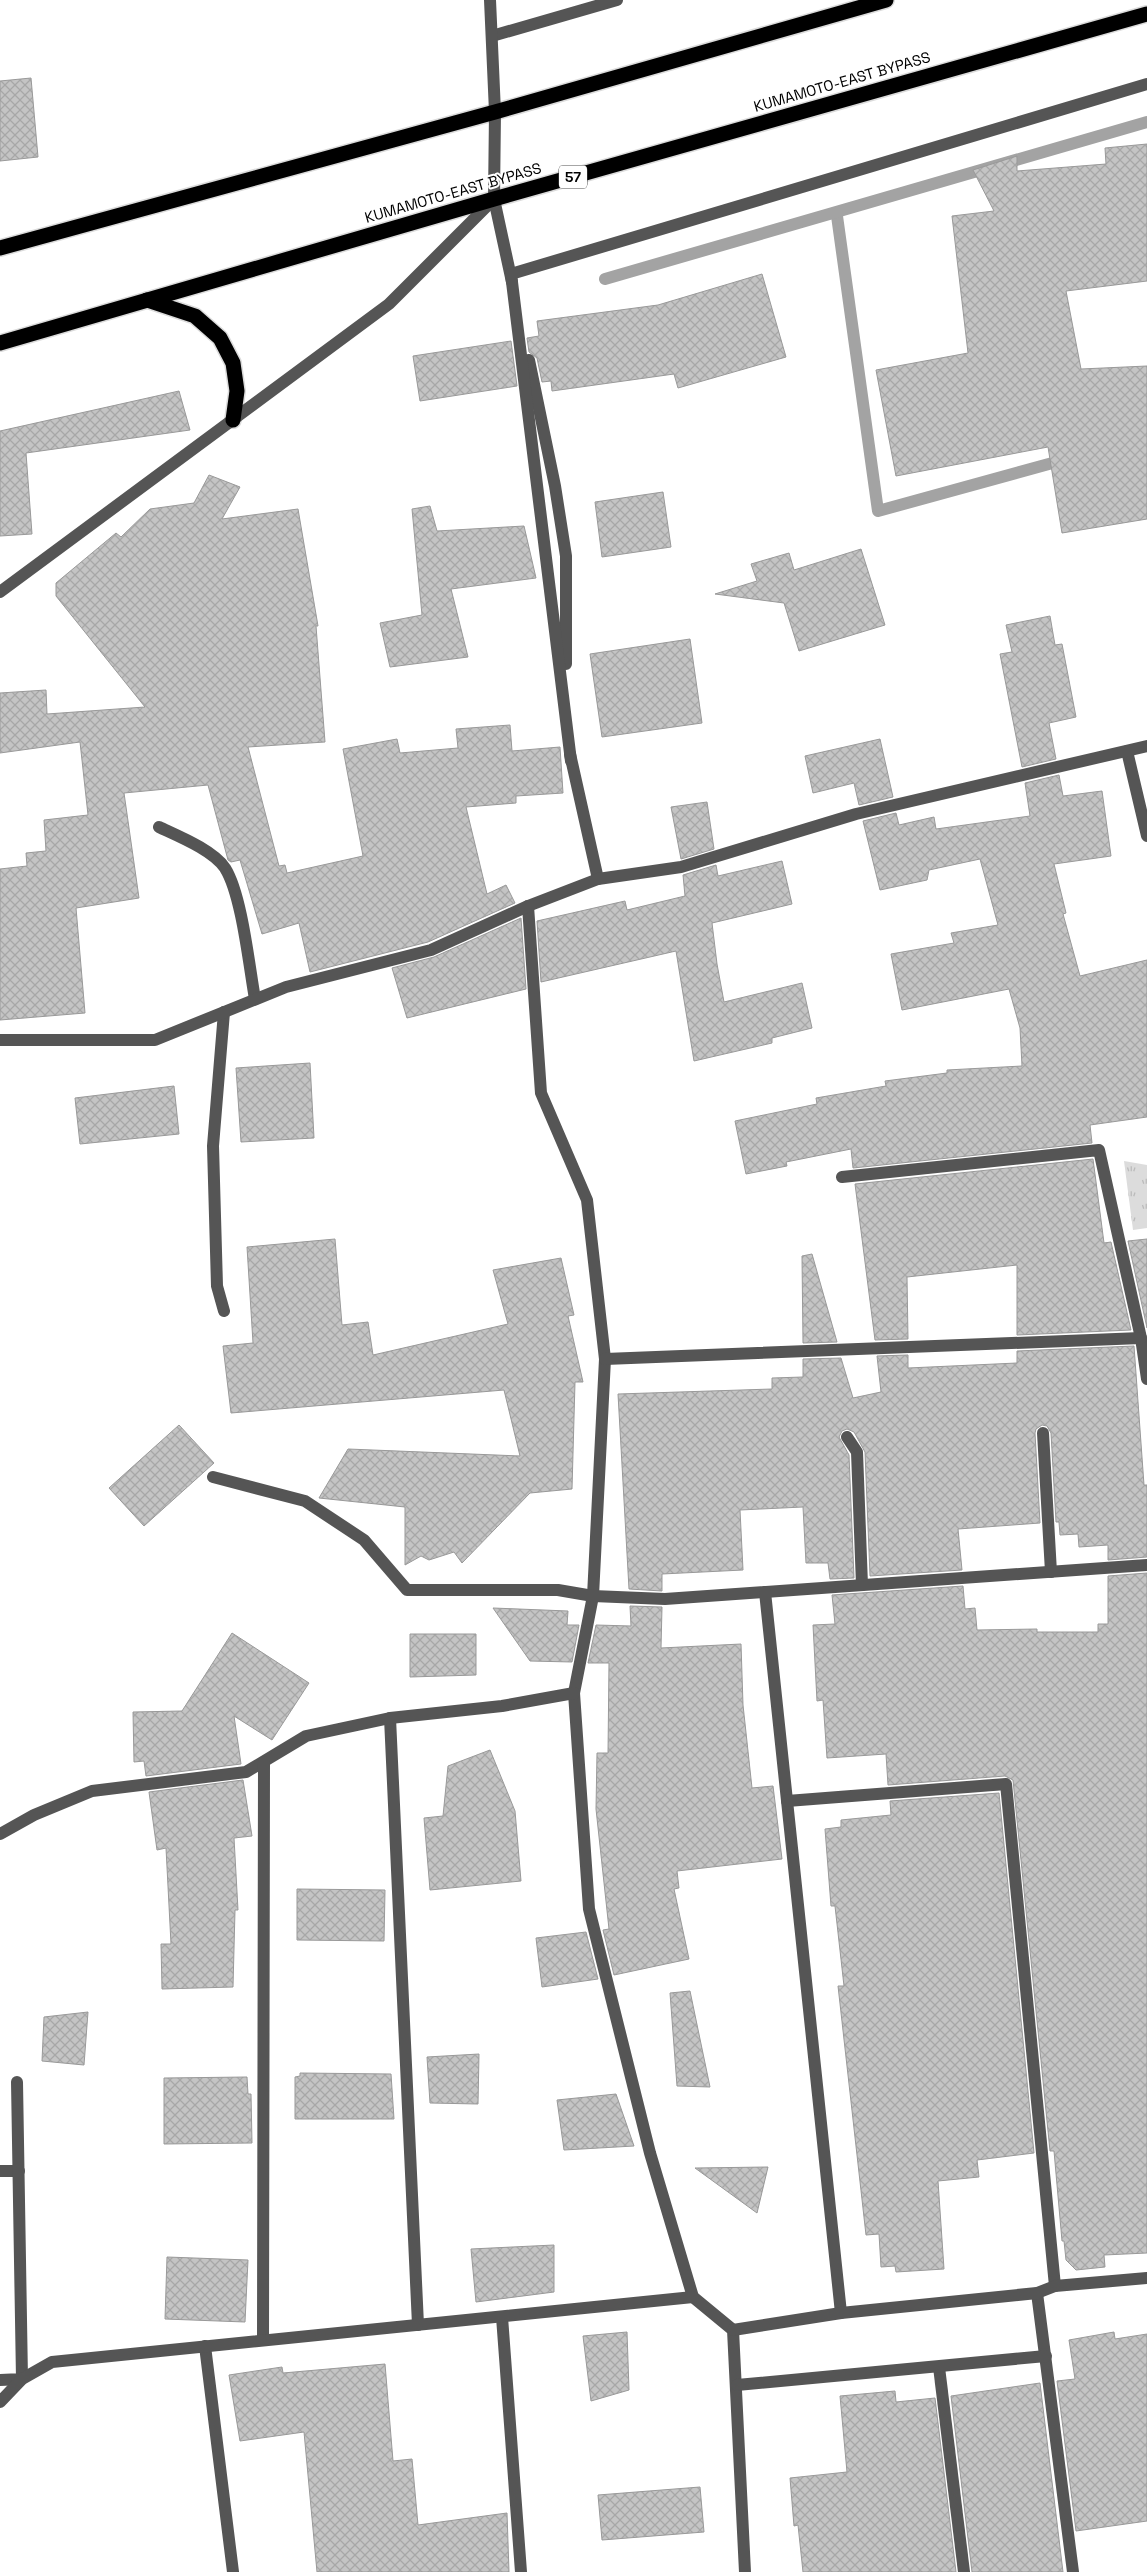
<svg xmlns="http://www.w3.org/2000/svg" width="1147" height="2572" font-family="'Space Grotesk',sans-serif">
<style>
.grass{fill:url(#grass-tufts)}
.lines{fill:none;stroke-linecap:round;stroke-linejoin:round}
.stream{stroke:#a3a3a3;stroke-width:12}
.building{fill:url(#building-cross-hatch);stroke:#999}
.highway-casing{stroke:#dbdbdb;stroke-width:18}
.minor{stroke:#555;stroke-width:12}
.highway{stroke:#000;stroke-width:15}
.labels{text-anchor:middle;stroke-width:4;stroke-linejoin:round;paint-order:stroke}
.shield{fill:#fff;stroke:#4c4c4c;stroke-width:1}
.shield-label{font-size:14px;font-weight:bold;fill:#000}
.street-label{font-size:15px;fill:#000;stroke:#fff}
</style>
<defs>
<pattern id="grass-tufts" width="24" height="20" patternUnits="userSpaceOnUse" patternTransform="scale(1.25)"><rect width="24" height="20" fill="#dcdcdc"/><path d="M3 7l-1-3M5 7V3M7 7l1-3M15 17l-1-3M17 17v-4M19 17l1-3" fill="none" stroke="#bbb"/></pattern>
<pattern id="building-cross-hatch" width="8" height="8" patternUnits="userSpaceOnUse" patternTransform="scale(1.25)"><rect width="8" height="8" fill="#c4c4c4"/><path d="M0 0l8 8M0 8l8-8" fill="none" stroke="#a7a7a7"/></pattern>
</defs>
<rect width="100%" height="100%" fill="#fff"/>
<!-- grass -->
<polygon class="grass" points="1124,1161 1147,1165 1147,1228 1133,1230"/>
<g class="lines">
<!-- stream -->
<g class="stream">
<polyline points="837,216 878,511 1067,459"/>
<polyline points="605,279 1147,122"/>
</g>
</g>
<!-- building -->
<g class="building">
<polygon points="31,78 38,157 0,161 0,81"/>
<polygon points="1147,144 1147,281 1066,291 1081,369 1147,366 1147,519 1062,533 1048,447 896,476 876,370 968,353 952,216 994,211 973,170 1017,156 1017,171 1106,164 1105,148"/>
<polygon points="762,274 786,357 678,388 674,374 552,391 551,381 542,382 537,358 529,352 527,338 539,336 537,321 658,305"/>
<polygon points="511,341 517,386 420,401 413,356"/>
<polygon points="179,391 190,430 26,453 32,534 0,536 0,431"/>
<polygon points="209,475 240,487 222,519 298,509 318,626 316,626 325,742 248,747 279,866 285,865 287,873 363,856 343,749 397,739 400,753 458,748 456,729 510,725 512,751 560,747 563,793 516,796 516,803 466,807 487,894 506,885 515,903 428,942 310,972 299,923 262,934 240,860 231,862 228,860 208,785 124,793 139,898 76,908 85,1013 0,1020 0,869 27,866 26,853 46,851 44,820 88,815 80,742 0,753 0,693 46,690 47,714 145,707 56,596 56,583 116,533 121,537 150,509 194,503"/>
<polygon points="663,492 671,547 602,557 595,502"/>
<polygon points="430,506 437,531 524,526 536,578 451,589 468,657 390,667 380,623 422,615 412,509"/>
<polygon points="861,549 885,625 799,651 784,603 715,594 757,581 751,564 789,553 794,570"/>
<polygon points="1050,616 1055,645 1062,644 1076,717 1049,723 1056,759 1022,767 1000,654 1012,652 1006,625"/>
<polygon points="690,639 702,723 602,737 590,654"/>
<polygon points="880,739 893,797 859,805 854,783 813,793 805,756"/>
<polygon points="1059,775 1063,796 1102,791 1111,856 1054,864 1066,913 1063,914 1080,976 1147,960 1147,1117 1090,1125 1092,1143 853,1168 851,1149 786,1162 787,1166 746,1174 735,1121 817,1104 816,1098 886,1086 885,1081 947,1073 947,1070 1022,1066 1020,1028 1009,989 902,1010 891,954 954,943 951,933 998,925 980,859 929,870 927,880 880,890 863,821 896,813 899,825 934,817 936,829 1030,816 1025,783"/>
<polygon points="707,802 714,849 681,859 671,807"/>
<polygon points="782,861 792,904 712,923 717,964 724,1002 802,983 812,1028 772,1038 772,1043 694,1061 676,951 541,982 537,921 625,901 627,910 685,896 683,875 716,865 718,876"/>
<polygon points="521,918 526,989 407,1018 392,968 434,957"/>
<polygon points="310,1063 314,1138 241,1142 236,1068"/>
<polygon points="174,1086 179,1134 80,1144 75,1098"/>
<polygon points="1093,1159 1104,1243 1111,1242 1131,1330 1017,1335 1017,1265 907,1277 908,1339 875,1340 855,1184"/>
<polygon points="335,1239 342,1325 368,1322 373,1355 508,1324 493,1270 561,1258 574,1315 568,1316 583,1382 575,1382 572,1489 530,1493 462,1563 454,1552 429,1560 421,1556 405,1565 405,1507 319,1498 348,1449 520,1456 504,1390 231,1413 223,1346 253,1343 247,1247"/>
<polygon points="1147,1239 1147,1328 1128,1241"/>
<polygon points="812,1254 837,1342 803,1343 802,1256"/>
<polygon points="1134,1346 1144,1485 1147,1485 1147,1557 1108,1560 1108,1545 1079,1547 1078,1534 1060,1535 1059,1522 1056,1522 1051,1433 1047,1426 1042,1425 1036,1429 1035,1433 1040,1523 958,1529 962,1570 870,1576 865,1452 854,1432 847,1429 842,1431 839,1437 849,1455 854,1578 830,1579 828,1563 806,1563 803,1507 740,1510 743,1570 662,1574 662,1591 629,1589 618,1394 772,1389 772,1378 803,1377 803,1359 841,1358 853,1398 881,1392 877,1356 908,1355 908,1368 1017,1363 1017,1351"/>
<polygon points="179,1425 214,1463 144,1526 109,1488"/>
<polygon points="1147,1573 1147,2253 1104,2255 1105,2267 1076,2270 1066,2260 1064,2241 1062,2241 1054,2151 1050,2151 1013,1780 1005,1776 888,1785 886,1754 827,1758 823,1700 817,1701 813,1625 835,1624 832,1595 963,1586 965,1609 975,1608 977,1630 1037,1629 1037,1632 1098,1632 1098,1624 1108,1624 1108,1576"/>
<polygon points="630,1606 662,1607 661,1648 741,1644 743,1705 752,1788 773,1786 782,1859 677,1871 679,1888 674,1889 689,1959 614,1975 603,1930 609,1929 596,1809 597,1753 608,1753 609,1663 588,1663 596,1625 631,1626"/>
<polygon points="493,1608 568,1611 567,1625 579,1625 572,1662 530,1661"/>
<polygon points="232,1633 309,1683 272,1740 234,1716 241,1764 146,1776 144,1761 134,1762 133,1712 182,1711"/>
<polygon points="410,1634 476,1634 476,1675 410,1677"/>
<polygon points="490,1750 515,1811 521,1881 430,1890 424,1818 443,1816 448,1766"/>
<polygon points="243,1780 252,1836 234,1838 238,1910 235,1910 233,1987 162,1989 161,1944 171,1944 166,1848 157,1850 149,1792"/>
<polygon points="999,1793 1034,2153 977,2160 979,2177 938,2181 944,2269 896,2272 895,2266 881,2267 879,2234 866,2235 838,1986 844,1986 835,1906 831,1906 825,1829 841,1827 841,1820 891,1815 890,1801"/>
<polygon points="297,1889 385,1890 384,1941 297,1940"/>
<polygon points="586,1932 598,1979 542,1987 536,1938"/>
<polygon points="690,1991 710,2087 677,2086 670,1993"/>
<polygon points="88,2012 84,2065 42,2061 44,2017"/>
<polygon points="479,2054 478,2104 430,2103 427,2057"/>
<polygon points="300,2073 391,2074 394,2119 295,2119 295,2077 300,2076"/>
<polygon points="247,2077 248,2094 251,2094 252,2143 164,2144 164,2078"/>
<polygon points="616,2094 634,2146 564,2150 557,2100"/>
<polygon points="768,2167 757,2213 695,2168"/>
<polygon points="554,2245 554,2292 476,2302 471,2249"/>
<polygon points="167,2257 248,2260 245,2322 165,2319"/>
<polygon points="627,2332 629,2390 591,2401 583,2336"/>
<polygon points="1114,2332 1115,2339 1147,2334 1147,2521 1076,2531 1057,2381 1075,2379 1069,2340"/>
<polygon points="385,2364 393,2461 412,2459 418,2525 507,2513 509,2572 317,2572 304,2432 240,2441 229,2375 282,2367 283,2373"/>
<polygon points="1040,2383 1063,2572 972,2572 951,2396"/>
<polygon points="895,2391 896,2402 935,2398 956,2572 803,2572 798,2525 794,2526 790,2478 847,2472 840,2396"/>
<polygon points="700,2487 704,2532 602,2540 598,2495"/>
</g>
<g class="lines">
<!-- highway casing -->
<g class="highway-casing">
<g id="highway">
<polyline points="0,248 495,112 886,0"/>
<polyline points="147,300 195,316 220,338 233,363 237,391 233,420"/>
<polyline points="0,343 494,199 1147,14"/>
</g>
</g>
<!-- minor -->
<g class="minor">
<polyline points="492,36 617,0"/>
<polyline points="494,199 512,282"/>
<polyline points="529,360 555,486 566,556 566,664"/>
<polyline points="0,592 389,304 494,199 495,112 490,0"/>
<polyline points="1127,751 1147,836"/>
<polyline points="570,754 598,879"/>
<polyline points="571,761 511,274 1147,84"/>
<path d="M 159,827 C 178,836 213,850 225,868 C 242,895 249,966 255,999"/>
<polyline points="528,906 541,1093 587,1200 605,1359 593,1596 574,1693 589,1909 650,2153 693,2297 733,2330 745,2572"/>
<polyline points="224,1012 213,1146 217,1286 224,1311"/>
<polyline points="0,1040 155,1040 286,987 431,950 528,906 598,879 681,867 856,814 1147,746"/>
<polyline points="842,1177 1099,1150 1141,1338 1147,1379"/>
<polyline points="605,1359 1141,1338"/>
<polyline points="1043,1433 1051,1572"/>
<polyline points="847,1437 857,1452 862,1585"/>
<polyline points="213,1477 305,1501 364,1540 407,1590 558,1590 593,1596 665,1599 1147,1565"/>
<polyline points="765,1592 841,2313"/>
<polyline points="390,1718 418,2325"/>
<polyline points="787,1801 1006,1784 1055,2286"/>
<polyline points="0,1834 34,1815 92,1791 246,1772 306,1736 390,1718 502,1706 574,1693"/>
<polyline points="0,2171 19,2171"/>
<polyline points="1037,2293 1073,2572"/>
<polyline points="502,2317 521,2572"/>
<polyline points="733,2330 841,2313 1037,2293 1055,2286 1147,2278"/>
<polyline points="263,2340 264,1762"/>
<polyline points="205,2346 233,2572"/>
<polyline points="939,2367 964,2572"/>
<polyline points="0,2380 22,2379 17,2082"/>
<polyline points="737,2385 1046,2356"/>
<polyline points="0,2402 22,2379 52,2362 693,2297"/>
</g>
<!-- highway -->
<use href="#highway" class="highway"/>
</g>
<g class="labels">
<!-- shield labels -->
<rect class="shield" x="559" y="165.5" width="28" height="23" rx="4"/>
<g class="shield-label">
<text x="573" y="182">57</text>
</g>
<!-- street labels -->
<g class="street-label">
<text transform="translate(842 82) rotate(-16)" y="5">KUMAMOTO-EAST BYPASS</text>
<text transform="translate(453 193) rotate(-16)" y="5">KUMAMOTO-EAST BYPASS</text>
</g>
</g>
</svg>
